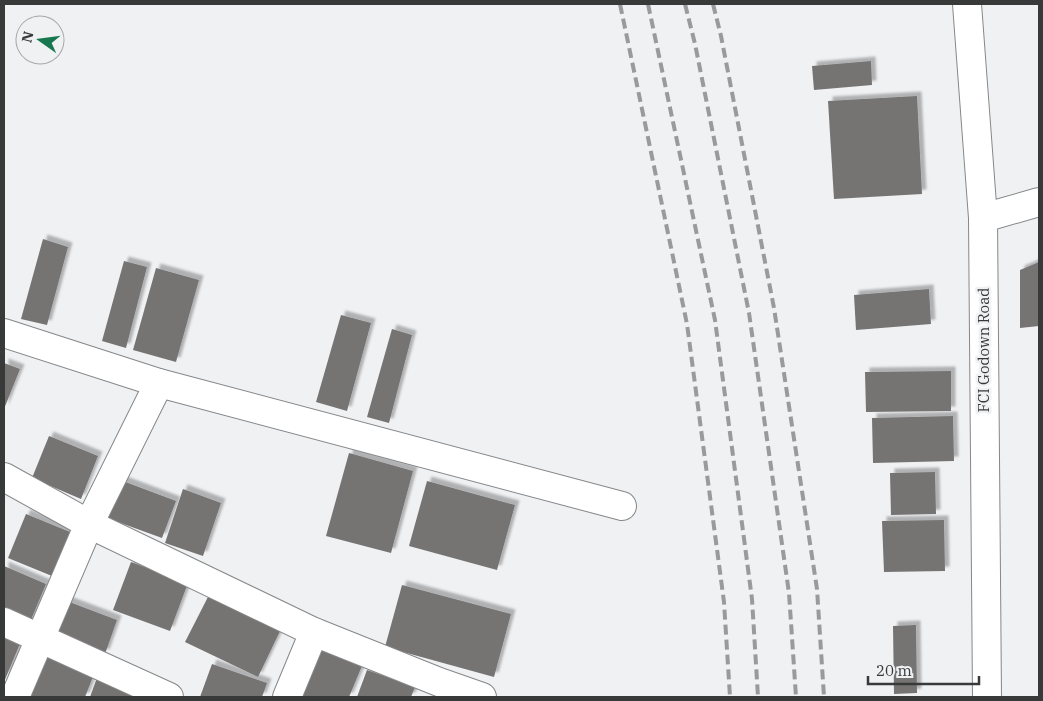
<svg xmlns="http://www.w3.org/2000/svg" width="1043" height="701" font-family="'IBM Plex Serif',serif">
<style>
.building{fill:#767373;filter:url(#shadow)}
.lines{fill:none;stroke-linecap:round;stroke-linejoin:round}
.street-casing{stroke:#858789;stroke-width:30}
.secondary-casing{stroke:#858789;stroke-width:30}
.street{stroke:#fff;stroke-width:28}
.secondary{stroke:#fff;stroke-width:28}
.rail{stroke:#989a9b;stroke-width:4;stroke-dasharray:10 5;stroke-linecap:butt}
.labels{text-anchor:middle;stroke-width:5;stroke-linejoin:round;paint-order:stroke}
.street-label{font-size:15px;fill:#383939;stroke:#eff1f3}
</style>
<defs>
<filter id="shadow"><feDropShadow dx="4.5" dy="-4.5" stdDeviation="1" flood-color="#0004"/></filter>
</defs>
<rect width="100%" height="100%" fill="#eff1f3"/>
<!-- building -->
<g class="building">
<polygon points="871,61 872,85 814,90 812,66"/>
<polygon points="917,96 922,194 834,199 828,101"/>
<polygon points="43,239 68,247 47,325 21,319"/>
<polygon points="124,261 147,267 126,348 102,341"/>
<polygon points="1039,262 1039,326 1020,328 1020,270"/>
<polygon points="156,268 199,280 176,362 133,350"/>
<polygon points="929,289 931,324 856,330 854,295"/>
<polygon points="341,315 371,323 347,411 316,402"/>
<polygon points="392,329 412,335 389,423 367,417"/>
<polygon points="4,363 20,369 4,409"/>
<polygon points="951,371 951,411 866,412 865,372"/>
<polygon points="953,416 954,461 873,463 872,418"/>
<polygon points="49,436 98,456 81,499 32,478"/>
<polygon points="349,453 413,471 391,553 326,536"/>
<polygon points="935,472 936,514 891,515 890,473"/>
<polygon points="120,480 176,501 162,538 107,518"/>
<polygon points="427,481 515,505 497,570 409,546"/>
<polygon points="183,489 221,503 203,556 165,543"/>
<polygon points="26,514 70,532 52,576 8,558"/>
<polygon points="944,520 945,571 884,572 882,521"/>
<polygon points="131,562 188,583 170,631 113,610"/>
<polygon points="4,566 46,584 28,627 4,617"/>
<polygon points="402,585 511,614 494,677 385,647"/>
<polygon points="209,595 281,629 258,677 185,642"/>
<polygon points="64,600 117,620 105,654 51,634"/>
<polygon points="916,625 917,693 894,694 893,626"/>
<polygon points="4,626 24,634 4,682"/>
<polygon points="317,642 364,661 349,697 296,697"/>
<polygon points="45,652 94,674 85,697 26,697"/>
<polygon points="212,664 267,683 262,697 200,697"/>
<polygon points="367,670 415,687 411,697 357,697"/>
<polygon points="98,675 143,697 90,697"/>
</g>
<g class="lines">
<!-- street casing -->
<g class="street-casing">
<g id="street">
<polyline points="983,218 1039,202"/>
<polyline points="4,333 159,383 622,506"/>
<polyline points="4,477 89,524 314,632 439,682 482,697"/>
<polyline points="4,622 169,697"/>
<polyline points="15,697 89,524 159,383"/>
<polyline points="287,697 314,632"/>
</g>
</g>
<!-- secondary casing -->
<g class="secondary-casing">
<polyline id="secondary" points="967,4 983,218 987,697"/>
</g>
<!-- street -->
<use href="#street" class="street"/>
<!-- secondary -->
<use href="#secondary" class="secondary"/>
<!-- rail -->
<g class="rail">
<polyline points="620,4 687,324 724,602 730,697"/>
<polyline points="648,4 715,320 752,599 758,697"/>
<polyline points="685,4 695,44 749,313 789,593 796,697"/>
<polyline points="713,4 721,36 774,308 817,589 824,697"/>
</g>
</g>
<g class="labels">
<!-- street labels -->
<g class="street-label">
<text transform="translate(984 350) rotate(-90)" y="5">FCI Godown Road</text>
</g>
</g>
<!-- border -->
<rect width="1043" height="701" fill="none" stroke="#383939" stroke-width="10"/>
<!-- north arrow -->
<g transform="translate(40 40) rotate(284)"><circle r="24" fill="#eff1f3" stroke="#a6a7a9"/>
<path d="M0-4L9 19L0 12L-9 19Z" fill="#17784f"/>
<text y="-8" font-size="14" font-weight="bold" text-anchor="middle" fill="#383939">N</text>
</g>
<!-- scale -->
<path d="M868 676v8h111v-8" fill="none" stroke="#383939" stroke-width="2.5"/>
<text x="876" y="676" font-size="15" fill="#383939" stroke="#eff1f3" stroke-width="4" paint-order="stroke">20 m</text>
</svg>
